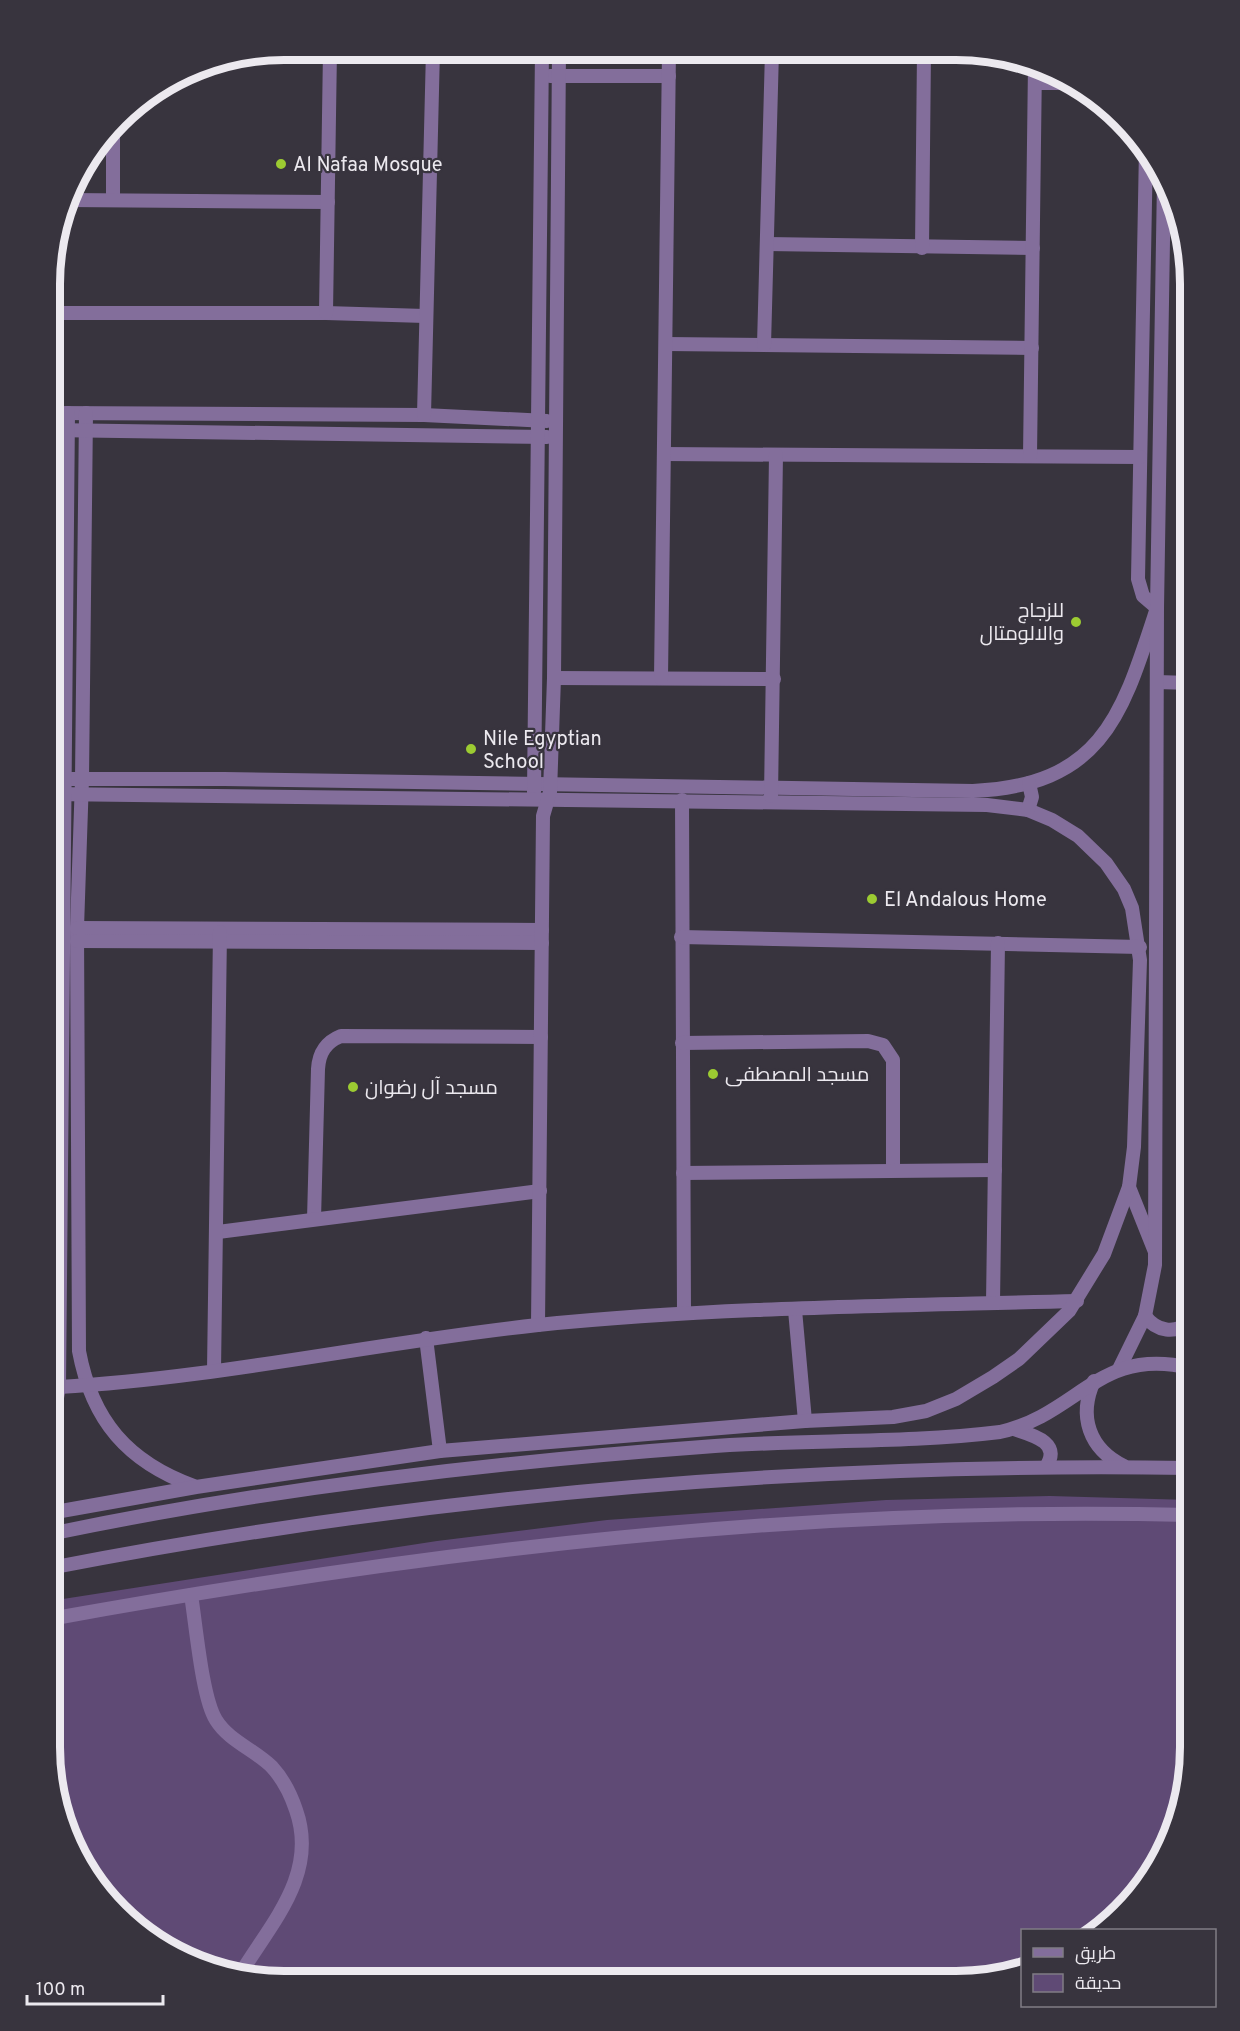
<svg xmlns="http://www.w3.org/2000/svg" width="1240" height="2031" font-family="Overpass,Cairo,sans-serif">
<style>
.green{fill:#5f4a75}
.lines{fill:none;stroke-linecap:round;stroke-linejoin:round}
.minor{stroke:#836e9b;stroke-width:14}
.poi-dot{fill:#9ccb32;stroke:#38343e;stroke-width:2}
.labels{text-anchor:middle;stroke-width:4.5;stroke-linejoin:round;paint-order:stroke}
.poi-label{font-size:20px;fill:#ece9ef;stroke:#38343e;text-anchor:start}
.rim{fill:none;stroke:#ece9ef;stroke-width:8}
</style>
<rect width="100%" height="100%" fill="#38343e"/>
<!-- green -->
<polygon class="green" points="1050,1496 1190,1500 1190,1763 1178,1823 1142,1889 1101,1930 1022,1930 1022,1968 956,1981 254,1980 195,1964 142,1933 98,1890 67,1836 50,1747 50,1601 437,1541 607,1520 886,1500"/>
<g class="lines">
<!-- minor -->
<g class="minor">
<polyline points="550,76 669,76"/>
<polyline points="1035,83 1073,83"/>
<polyline points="113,129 113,200"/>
<polyline points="1146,148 1138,579 1143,596 1157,608"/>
<polyline points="68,200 328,202"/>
<polyline points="767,244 1033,248"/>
<polyline points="922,248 924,51"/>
<polyline points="51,313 326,313 425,316"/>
<polyline points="326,313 330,50"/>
<polyline points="666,344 1032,348"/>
<polyline points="764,345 772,51"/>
<polyline points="51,413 424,415 547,421"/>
<path d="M 86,413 L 82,779 L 77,928 L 79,1351 C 92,1421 128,1462 194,1486"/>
<polyline points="424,415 433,50"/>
<polyline points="51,430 547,437"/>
<polyline points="664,454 1140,457"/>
<polyline points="1030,456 1035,64"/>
<polyline points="554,678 774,679"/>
<polyline points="661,678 669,51"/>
<polyline points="1157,682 1190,683"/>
<path d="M 51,779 L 224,779 L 973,791 C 1103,785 1122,715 1157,608"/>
<polyline points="534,792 542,50"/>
<polyline points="51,794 987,805 1028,810 1052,820 1078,836 1106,863 1124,889 1132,908 1140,960 1134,1147 1129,1187 1155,1252"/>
<polyline points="771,796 776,455"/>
<polyline points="682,800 684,1313"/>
<polyline points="1028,810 1032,797 1029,783"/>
<polyline points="77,928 542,930"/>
<polyline points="681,937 1140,947"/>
<polyline points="77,941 542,943"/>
<polyline points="682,1043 868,1041 883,1045 893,1060 893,1170"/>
<polyline points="683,1173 995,1170"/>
<path d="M 314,1219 L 318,1069 C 319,1052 326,1042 341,1036 L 541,1037"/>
<polyline points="218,1232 540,1191"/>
<polyline points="1190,1297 1183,1254 1190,616"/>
<polyline points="993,1303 998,943"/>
<polyline points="795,1310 805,1421"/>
<path d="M 1145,1316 C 1157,1332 1175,1334 1190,1322"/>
<polyline points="538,1325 543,816 550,792 554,678 559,50"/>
<polyline points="426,1338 440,1451"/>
<polyline points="1119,1369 1145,1316 1155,1265 1157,608 1164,180"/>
<polyline points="214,1371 220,932"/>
<path d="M 1094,1381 C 1078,1416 1089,1449 1124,1466"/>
<path d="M 59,1387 C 219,1378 378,1342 538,1325 C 717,1307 897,1306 1077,1301"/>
<path d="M 1014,1429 C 1032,1435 1062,1442 1046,1467"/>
<polyline points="50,1435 59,1387 68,413"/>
<polyline points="50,1513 196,1487 440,1451 805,1421 893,1417 926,1411 956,1399 993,1377 1019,1359 1069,1311 1104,1254 1129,1187"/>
<path d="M 50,1534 C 265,1489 484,1463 702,1447 C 801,1439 902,1444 1000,1432 C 1079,1414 1099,1346 1190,1368"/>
<path d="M 50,1568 C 425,1495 808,1462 1190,1468"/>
<path d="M 191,1595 C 196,1625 202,1698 216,1720 C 229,1741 255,1750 272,1767 C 283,1779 291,1795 296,1810 C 319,1875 270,1924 239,1976"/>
<path d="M 50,1619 C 426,1551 807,1505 1190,1515"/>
</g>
</g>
<!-- markers -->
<g class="poi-dot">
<circle cx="281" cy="164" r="6"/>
<circle cx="1076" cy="622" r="6"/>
<circle cx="471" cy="749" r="6"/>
<circle cx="872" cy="899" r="6"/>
<circle cx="713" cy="1074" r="6"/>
<circle cx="353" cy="1087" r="6"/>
</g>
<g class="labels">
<!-- poi labels -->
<g class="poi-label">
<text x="293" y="171">Al Nafaa Mosque</text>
<text x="1064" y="617" text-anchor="end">للزجاج<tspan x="1064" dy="23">والالومتال</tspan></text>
<text x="483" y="745">Nile Egyptian<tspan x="483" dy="23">School</tspan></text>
<text x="884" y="906">El Andalous Home</text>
<text x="725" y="1081">مسجد المصطفى</text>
<text x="365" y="1094">مسجد آل رضوان</text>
</g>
</g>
<!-- crop -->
<path d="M0 0H1240V2031H0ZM284 60H956A224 224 0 0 1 1180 284V1747A224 224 0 0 1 956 1971H284A224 224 0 0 1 60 1747V284A224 224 0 0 1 284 60Z" fill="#38343e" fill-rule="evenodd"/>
<path class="rim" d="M284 60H956A224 224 0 0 1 1180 284V1747A224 224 0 0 1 956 1971H284A224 224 0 0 1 60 1747V284A224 224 0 0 1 284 60Z"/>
<!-- legend -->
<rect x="1021" y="1929" width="195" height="78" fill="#38343e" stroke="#807c85" stroke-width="1.5"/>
<rect x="1033" y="1948" width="30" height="9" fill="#836e9b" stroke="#807c85" stroke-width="1.5"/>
<text x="1075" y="1959" font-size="18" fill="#ece9ef">طريق</text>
<rect x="1033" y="1974" width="30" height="18" fill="#5f4a75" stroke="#807c85" stroke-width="1.5"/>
<text x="1075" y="1989" font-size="18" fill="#ece9ef">حديقة</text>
<!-- scale -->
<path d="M27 1995v9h136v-9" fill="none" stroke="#ece9ef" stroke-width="3"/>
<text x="36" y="1995" font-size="18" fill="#ece9ef" stroke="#38343e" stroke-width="4.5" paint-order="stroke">100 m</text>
</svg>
